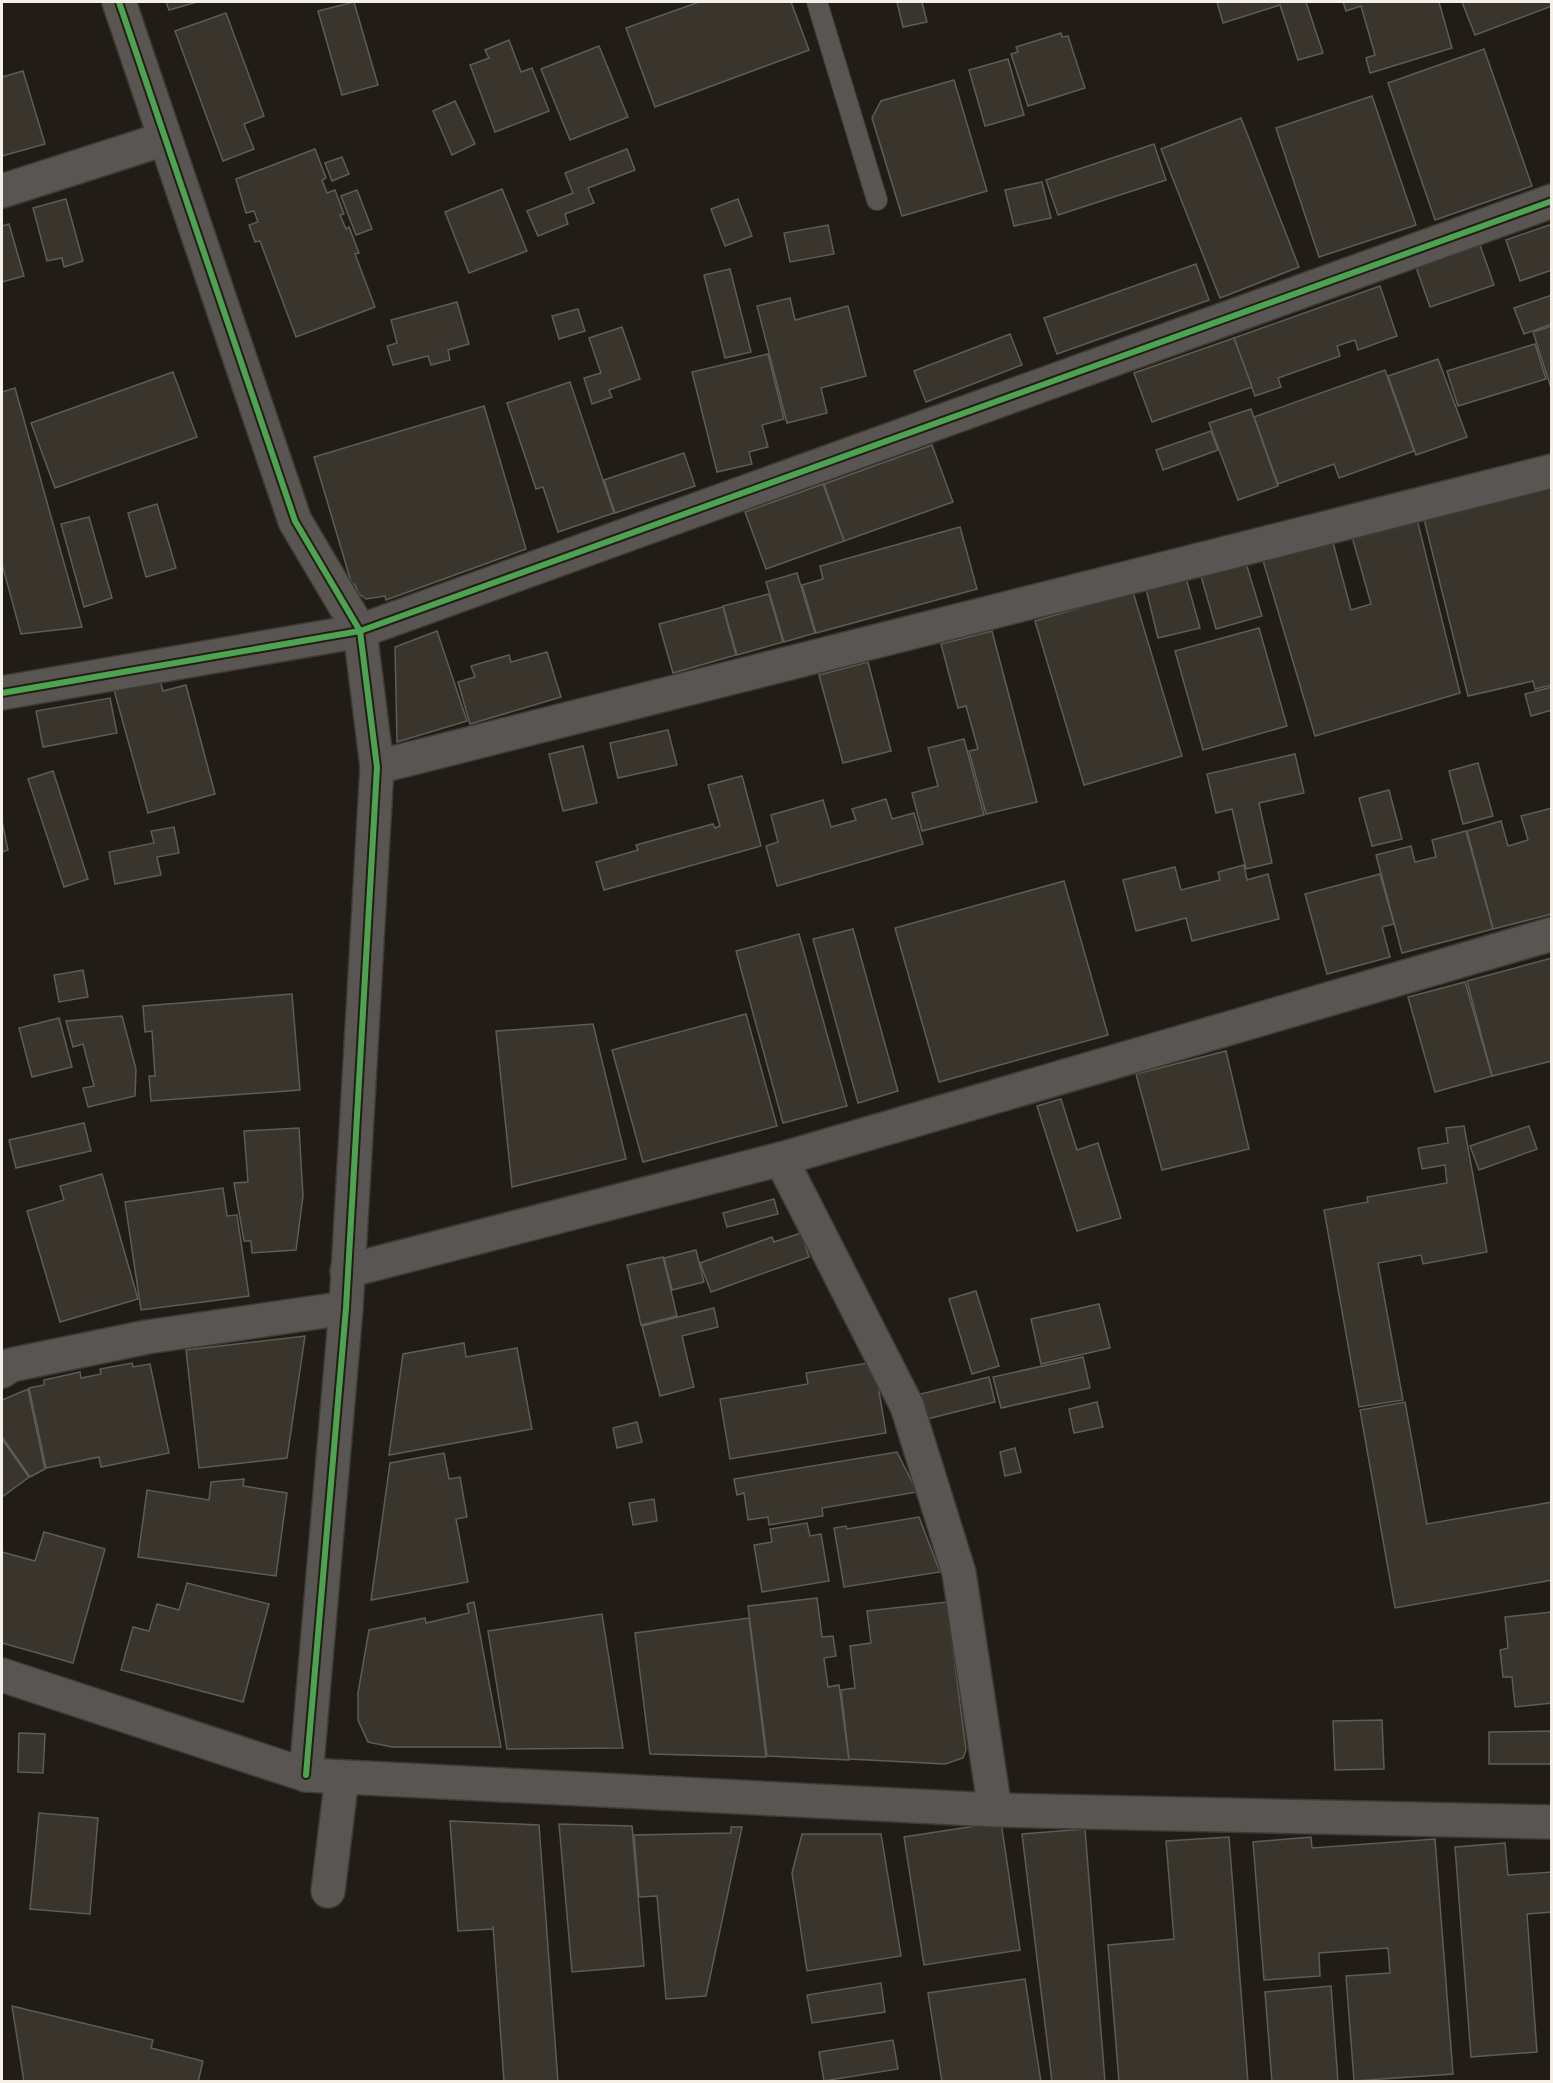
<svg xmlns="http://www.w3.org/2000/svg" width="1553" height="2083" font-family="'Sofia Sans Condensed',sans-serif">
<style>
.building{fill:#3a352c;stroke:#5f5b55;stroke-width:1.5}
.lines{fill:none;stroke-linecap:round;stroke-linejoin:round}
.service-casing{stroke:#3e3a34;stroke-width:22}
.minor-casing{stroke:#3e3a34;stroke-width:36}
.service{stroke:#585553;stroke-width:20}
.minor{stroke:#585553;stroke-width:33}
.cycleway-casing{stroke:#251e12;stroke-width:10}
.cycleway{stroke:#4ca352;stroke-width:6}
</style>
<rect width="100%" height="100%" fill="#211d16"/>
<!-- building -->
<g class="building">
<polygon points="166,2 197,2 169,10"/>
<polygon points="354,2 378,85 342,95 318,11"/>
<polygon points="699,2 791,2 809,50 655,107 626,28"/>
<polygon points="897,2 922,2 927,22 903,27"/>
<polygon points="1217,2 1306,2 1323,53 1298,60 1280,5 1223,23"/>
<polygon points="1343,2 1439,2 1452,48 1370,73 1366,58 1375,55 1361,6 1346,11"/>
<polygon points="1462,2 1552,2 1552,6 1475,35"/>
<polygon points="226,13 264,116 244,124 254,149 223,161 175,31"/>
<polygon points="1061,33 1062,37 1068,36 1085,88 1028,106 1011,54 1018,52 1016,47"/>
<polygon points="509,40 521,72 532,68 549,111 495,132 470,65 489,58 485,50"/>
<polygon points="599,46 628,117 570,140 541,69"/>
<polygon points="1484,49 1532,186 1435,220 1388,83"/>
<polygon points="1008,59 1024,115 985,126 969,70"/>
<polygon points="23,71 45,144 2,156 2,77"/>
<polygon points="954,80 987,191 902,216 872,118 881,101"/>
<polygon points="1372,96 1416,225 1319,257 1276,128"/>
<polygon points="455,101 475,144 452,155 433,111"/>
<polygon points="1241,118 1299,267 1220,298 1161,149"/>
<polygon points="1154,144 1166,180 1058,215 1046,180"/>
<polygon points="315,149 326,178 322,180 327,193 335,190 344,214 340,215 346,229 349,227 359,253 355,254 375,307 296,337 260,241 255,242 249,225 258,222 254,211 246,213 236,179"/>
<polygon points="627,149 635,170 588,188 594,203 565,214 568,224 538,236 527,211 573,193 565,173"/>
<polygon points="342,157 349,174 332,181 325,163"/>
<polygon points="1042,182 1051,218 1014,226 1005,190"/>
<polygon points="502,189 527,251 469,273 445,212"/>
<polygon points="357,190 372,229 356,235 341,196"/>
<polygon points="66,199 83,261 64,267 62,258 47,261 33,208"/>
<polygon points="738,199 752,236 725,246 711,209"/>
<polygon points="9,224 24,276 2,282 2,226"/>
<polygon points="1552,224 1552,270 1520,281 1506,240"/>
<polygon points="828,225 834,254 790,262 784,233"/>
<polygon points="1480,245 1494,285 1430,307 1416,267"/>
<polygon points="1196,264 1209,300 1057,354 1044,318"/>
<polygon points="730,269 751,352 725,358 704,275"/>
<polygon points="1380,286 1397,336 1358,350 1355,340 1337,346 1340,356 1278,378 1281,387 1255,396 1234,338"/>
<polygon points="1552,295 1552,324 1524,334 1514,308"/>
<polygon points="790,298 795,320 848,306 866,376 821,388 827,413 787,423 757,306"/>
<polygon points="457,302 469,344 448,350 450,360 431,365 428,356 393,365 387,346 397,343 391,320"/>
<polygon points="578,309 585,331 559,339 552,316"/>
<polygon points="1552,326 1552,391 1533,332"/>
<polygon points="622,327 640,379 609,390 612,397 592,404 584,378 601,373 589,338"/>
<polygon points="1010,334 1022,365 926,402 914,371"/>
<polygon points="1234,338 1252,387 1152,422 1134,373"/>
<polygon points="1535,344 1546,379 1458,406 1447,371"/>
<polygon points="768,354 784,419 762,425 768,447 749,452 752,464 717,472 692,372"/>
<polygon points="1438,359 1467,437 1416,455 1388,376"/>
<polygon points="1385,370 1414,451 1339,478 1334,464 1278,484 1254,417"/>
<polygon points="173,372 197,437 55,488 31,423"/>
<polygon points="570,382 614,513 558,532 543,487 536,489 507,403"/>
<polygon points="15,388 82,627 21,634 2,564 2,392"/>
<polygon points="484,406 526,549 386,600 385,596 366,599 358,593 355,584 352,585 314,457"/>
<polygon points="1251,409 1278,486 1238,500 1209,423"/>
<polygon points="1211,431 1218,450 1163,470 1156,450"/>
<polygon points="932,445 953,502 844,541 824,484"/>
<polygon points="684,453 695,486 615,513 604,480"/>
<polygon points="1552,480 1552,685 1535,689 1533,681 1468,696 1422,511"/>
<polygon points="823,484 844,541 766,569 745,512"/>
<polygon points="157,504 176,568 146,577 128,513"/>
<polygon points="1415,511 1460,693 1315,736 1259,547 1330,531 1351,610 1371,604 1349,526"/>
<polygon points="89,517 112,598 84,607 61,524"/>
<polygon points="960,527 977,589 816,633 802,585 823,579 820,566"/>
<polygon points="1246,563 1262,616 1216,629 1201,576"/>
<polygon points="797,573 815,633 784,642 766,582"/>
<polygon points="1186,578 1200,628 1158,638 1146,589"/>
<polygon points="1133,592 1182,756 1084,785 1035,621"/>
<polygon points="769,594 783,642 737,655 723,606"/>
<polygon points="723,607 736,655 673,673 659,624"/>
<polygon points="1259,628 1287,726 1203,750 1175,651"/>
<polygon points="437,631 467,721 397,742 395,647"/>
<polygon points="992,631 1037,802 986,814 969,751 978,749 966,706 958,708 941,644"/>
<polygon points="547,652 561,697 470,724 458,682 475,677 471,666 509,655 511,662"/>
<polygon points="868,662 891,751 843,763 819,675"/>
<polygon points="159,678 163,691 186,685 215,794 148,813 114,690"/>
<polygon points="1552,687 1552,710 1531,716 1525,694"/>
<polygon points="110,698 117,733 43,747 36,711"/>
<polygon points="668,730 677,765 618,778 610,743"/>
<polygon points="964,739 984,815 922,831 912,793 938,786 928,748"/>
<polygon points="583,746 597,803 563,811 549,754"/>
<polygon points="1295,754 1304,793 1259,803 1272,863 1246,869 1232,809 1216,813 1207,774"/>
<polygon points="1478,763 1493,816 1463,824 1449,771"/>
<polygon points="53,771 88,879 64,887 28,779"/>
<polygon points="742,776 761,846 604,890 596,862 638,850 636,845 713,824 715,828 720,826 708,785"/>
<polygon points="1389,790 1402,839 1372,846 1359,798"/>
<polygon points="886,799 892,819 914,813 923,844 777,886 766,846 778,842 771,815 823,800 831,827 856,820 852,809"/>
<polygon points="1552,808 1552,914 1493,929 1467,831 1501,821 1508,846 1528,840 1521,816"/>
<polygon points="2,821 8,850 2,852"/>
<polygon points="174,827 179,853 157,857 161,875 115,884 109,852 154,843 151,831"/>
<polygon points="1466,831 1493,929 1402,953 1376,855 1411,846 1415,862 1436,857 1432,840"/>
<polygon points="1244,865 1247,880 1268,874 1279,919 1192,941 1186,918 1136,931 1123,880 1175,867 1181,890 1220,880 1218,872"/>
<polygon points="1380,874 1394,924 1382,927 1390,957 1327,974 1305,894"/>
<polygon points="1064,881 1108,1035 939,1082 895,928"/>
<polygon points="853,929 898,1091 858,1103 813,939"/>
<polygon points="799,934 847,1106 783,1123 736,951"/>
<polygon points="1552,958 1552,1061 1492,1076 1467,981"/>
<polygon points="83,970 88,997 59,1002 54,975"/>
<polygon points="1465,982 1492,1076 1435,1092 1408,997"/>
<polygon points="292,994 300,1090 151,1101 149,1076 155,1076 152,1031 145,1032 143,1006"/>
<polygon points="746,1014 777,1126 643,1162 612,1050"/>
<polygon points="122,1016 136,1069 135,1096 88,1107 83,1088 94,1086 83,1044 73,1047 66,1021"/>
<polygon points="59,1018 72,1067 32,1077 19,1028"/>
<polygon points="593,1024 626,1159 512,1187 496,1031"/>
<polygon points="1226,1051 1249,1149 1162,1170 1136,1074"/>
<polygon points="1061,1099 1077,1150 1098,1143 1121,1218 1077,1231 1037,1106"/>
<polygon points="84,1123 91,1151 16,1168 9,1140"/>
<polygon points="1464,1126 1487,1252 1423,1264 1421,1255 1378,1263 1403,1400 1359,1407 1324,1210 1368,1202 1367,1197 1447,1183 1445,1165 1422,1169 1418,1148 1448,1143 1446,1128"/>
<polygon points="1529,1126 1537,1149 1479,1170 1470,1146"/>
<polygon points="299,1128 303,1196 296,1250 252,1253 251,1241 244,1241 234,1183 248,1182 244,1131"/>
<polygon points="102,1174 138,1299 60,1322 27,1211 64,1200 60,1186"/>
<polygon points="223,1188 227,1216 237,1215 249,1296 141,1310 125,1202"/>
<polygon points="774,1199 778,1214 727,1227 723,1213"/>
<polygon points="801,1233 809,1257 711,1292 700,1263 772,1237 774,1242"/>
<polygon points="696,1250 704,1282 672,1290 664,1258"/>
<polygon points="663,1257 677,1316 641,1325 627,1265"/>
<polygon points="976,1291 999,1366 972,1374 949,1299"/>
<polygon points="1099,1304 1110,1348 1041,1364 1031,1319"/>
<polygon points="714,1308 718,1327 682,1336 694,1387 660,1396 642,1326"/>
<polygon points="305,1336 287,1458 199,1468 186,1350"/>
<polygon points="464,1343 466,1357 517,1348 532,1429 389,1455 403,1354"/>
<polygon points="1083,1357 1090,1388 1001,1408 993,1377"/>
<polygon points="874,1362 886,1433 730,1459 720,1399 808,1384 806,1373"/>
<polygon points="132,1363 133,1367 150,1364 169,1453 101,1467 99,1457 46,1468 29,1388 44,1385 44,1380 80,1372 81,1378 101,1374 100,1369"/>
<polygon points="989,1377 995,1402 927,1419 921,1394"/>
<polygon points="28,1389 45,1469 30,1477 2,1437 2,1400"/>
<polygon points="1097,1402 1103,1427 1074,1433 1069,1409"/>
<polygon points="1405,1402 1427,1524 1552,1502 1552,1580 1395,1608 1360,1410"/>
<polygon points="637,1422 642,1442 617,1448 613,1428"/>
<polygon points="2,1439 29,1477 2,1497"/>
<polygon points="1015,1448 1021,1472 1005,1476 1000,1452"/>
<polygon points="897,1452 917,1492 822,1508 823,1516 769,1525 768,1517 748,1520 744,1493 737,1495 734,1479"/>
<polygon points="444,1453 449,1479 460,1477 467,1517 456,1519 468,1582 371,1600 390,1463"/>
<polygon points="244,1479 243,1486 287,1493 276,1576 138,1557 147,1490 209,1500 211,1482"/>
<polygon points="654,1499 657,1521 633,1525 629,1503"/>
<polygon points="919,1517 940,1572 844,1587 834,1528 846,1526 847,1529"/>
<polygon points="807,1523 810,1536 821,1534 829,1581 762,1592 754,1545 772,1542 770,1529"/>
<polygon points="44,1532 105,1549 73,1663 2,1643 2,1552 35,1561"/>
<polygon points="187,1583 269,1604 243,1702 121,1670 133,1627 149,1631 157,1604 179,1610"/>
<polygon points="817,1598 822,1637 833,1636 836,1656 824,1658 828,1687 839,1685 849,1760 767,1756 748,1606"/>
<polygon points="474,1602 501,1747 392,1747 368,1742 358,1720 358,1693 369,1630 425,1618 426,1623 469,1613 467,1604"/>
<polygon points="947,1602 966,1750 963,1758 945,1764 849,1759 841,1690 855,1688 850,1646 871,1643 867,1611"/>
<polygon points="1551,1612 1552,1703 1515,1707 1512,1677 1503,1677 1500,1650 1508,1648 1505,1617"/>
<polygon points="602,1614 623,1748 507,1749 488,1631"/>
<polygon points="749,1618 766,1757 650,1754 635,1633"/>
<polygon points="1382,1720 1384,1769 1335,1770 1333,1721"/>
<polygon points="1552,1731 1552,1764 1489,1764 1489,1732"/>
<polygon points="19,1733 45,1734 43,1773 18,1772"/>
<polygon points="39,1813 98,1818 90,1914 30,1909"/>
<polygon points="450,1821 539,1825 558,2082 504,2082 493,1926 493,1929 458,1931"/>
<polygon points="1001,1822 1020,1950 924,1965 904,1837"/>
<polygon points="559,1824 632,1826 644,1966 572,1972"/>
<polygon points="731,1827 742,1827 706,1996 666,1999 657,1896 639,1897 634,1835 731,1833"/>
<polygon points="1085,1829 1105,2082 1052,2082 1022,1834"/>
<polygon points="802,1834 881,1834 901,1956 807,1971 792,1873"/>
<polygon points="1229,1837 1248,2082 1119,2082 1108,1945 1174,1939 1166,1841"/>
<polygon points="1311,1837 1312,1848 1435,1839 1453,2074 1354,2081 1346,1976 1390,1973 1388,1948 1319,1953 1320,1976 1264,1980 1253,1842"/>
<polygon points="1505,1843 1508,1875 1552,1872 1552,1912 1527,1914 1537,2052 1471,2057 1455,1847"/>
<polygon points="1025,1979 1041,2082 942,2082 928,1993"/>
<polygon points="881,1983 885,2012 812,2023 807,1995"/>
<polygon points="1331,1986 1338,2082 1272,2082 1265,1992"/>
<polygon points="12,2006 153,2040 151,2048 203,2061 198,2082 24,2082"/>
<polygon points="893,2040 898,2069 824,2081 819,2052"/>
</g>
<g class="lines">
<!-- service casing -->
<g class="service-casing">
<polyline id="service" points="817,2 877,200"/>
</g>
<!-- minor casing -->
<g class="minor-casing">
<g id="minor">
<polyline points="119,2 295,521 360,631 377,767 346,1308 306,1775"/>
<polyline points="2,191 164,139"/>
<polyline points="2,693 360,631 1552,201"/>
<polyline points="377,767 1552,471"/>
<polyline points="781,1159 907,1406 959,1573 995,1810"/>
<polyline points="347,1271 781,1159 1552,934"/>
<polyline points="2,1371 11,1365 147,1337 346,1308"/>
<polyline points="2,1675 306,1775 995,1810 1552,1822"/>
<polyline points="328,1891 342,1777"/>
</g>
</g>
<!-- service -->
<use href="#service" class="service"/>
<!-- minor -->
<use href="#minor" class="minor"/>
<!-- cycleway casing -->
<g class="cycleway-casing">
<g id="cycleway">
<polyline points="119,2 295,521 360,631 377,767 346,1308 306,1775"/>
<polyline points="2,693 360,631 1552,201"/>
</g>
</g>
<!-- cycleway -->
<use href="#cycleway" class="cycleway"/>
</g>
<!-- border -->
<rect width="1553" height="2083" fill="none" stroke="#f4f0e8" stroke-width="6"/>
</svg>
